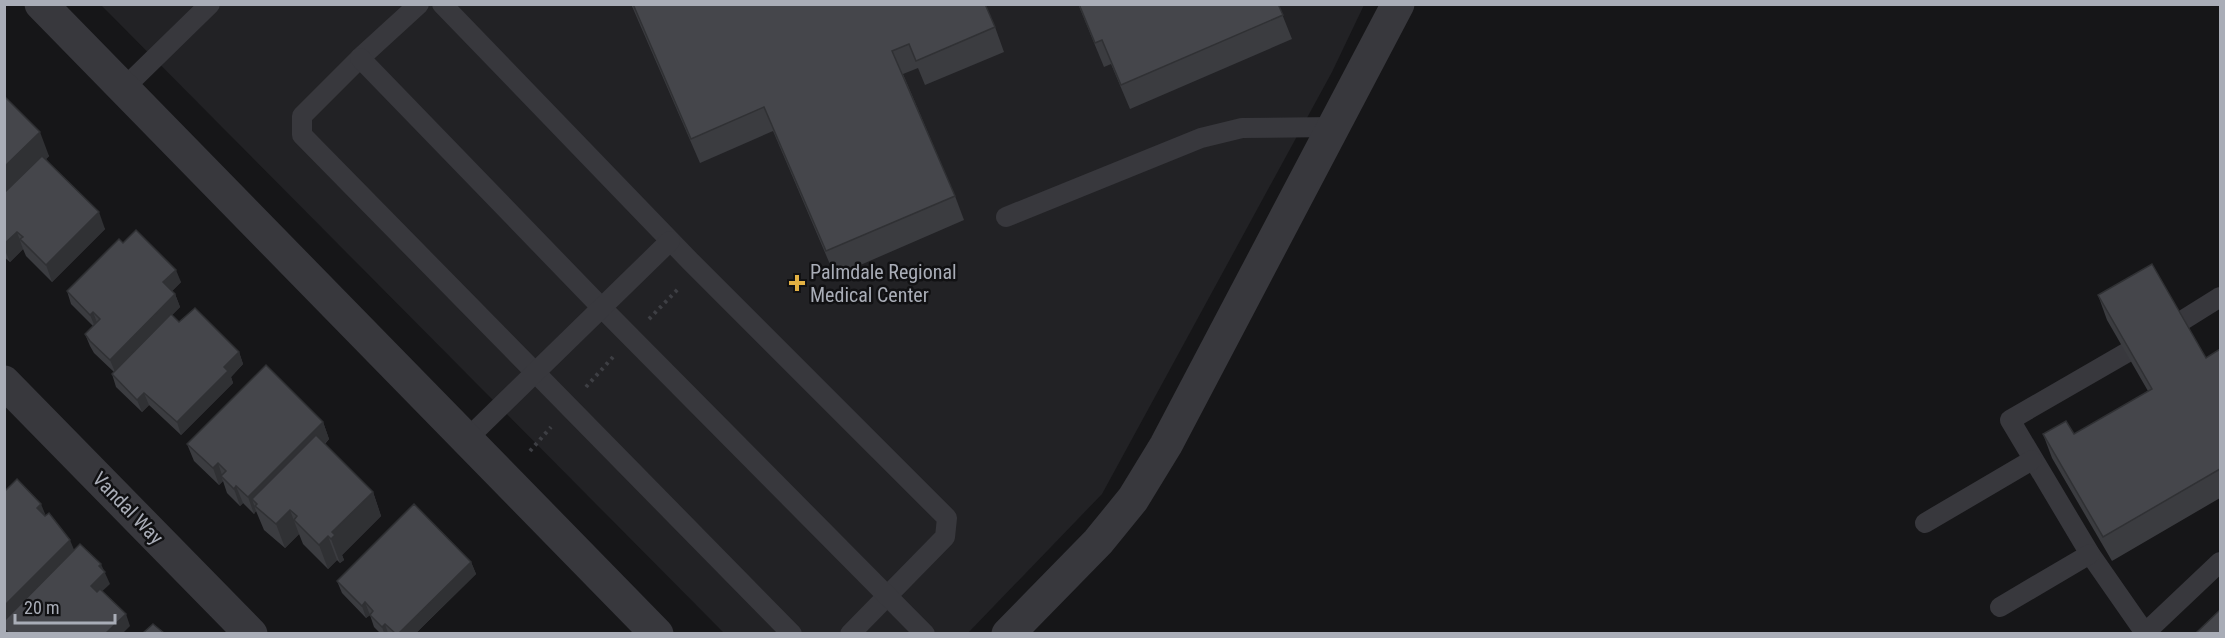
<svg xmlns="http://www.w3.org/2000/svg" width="2225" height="638" font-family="'Roboto Condensed',sans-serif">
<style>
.built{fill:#222225}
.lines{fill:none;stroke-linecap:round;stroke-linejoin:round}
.path{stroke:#3e3f44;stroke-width:4;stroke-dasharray:3 4.5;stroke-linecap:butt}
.service{stroke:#38383d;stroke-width:20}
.minor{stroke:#38383d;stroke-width:33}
.wall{fill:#3b3c40}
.shaded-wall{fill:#303134}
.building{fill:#45464b;stroke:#303134;stroke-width:1.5}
.poi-dot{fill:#e3b143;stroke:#111113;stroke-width:2}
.labels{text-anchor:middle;stroke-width:5;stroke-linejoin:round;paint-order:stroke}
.poi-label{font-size:20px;fill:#a9adb7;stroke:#111113;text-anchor:start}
.street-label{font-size:20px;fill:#a9adb7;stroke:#111113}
</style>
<rect width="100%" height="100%" fill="#161618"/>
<!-- built -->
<polygon class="built" points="101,5 1364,5 1332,72 1102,494 967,634 724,633"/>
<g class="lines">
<!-- path -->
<g class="path">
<polyline points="649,319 679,288"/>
<polyline points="586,387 613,357"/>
<polyline points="530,451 551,427"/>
</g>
<!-- service -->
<g class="service">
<polyline points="419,4 360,58 302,116 302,135 792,634"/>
<polyline points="442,4 690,261 947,518 945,537 850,634"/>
<polyline points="360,58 601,307 925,634"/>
<polyline points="123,89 210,4"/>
<polyline points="1006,217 1201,138 1242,128 1334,127"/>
<polyline points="2180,322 2220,297"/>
<polyline points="2126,353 2010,420 2090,554 2145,633 2220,562"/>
<polyline points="467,439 670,241"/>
<polyline points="1925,523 2032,460"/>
<polyline points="2000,607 2090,554"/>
</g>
<!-- minor -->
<g class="minor">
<polyline points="41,4 657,634"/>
<polyline points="4,382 251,634"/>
<polyline points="1008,634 1098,542 1133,499 1166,445 1398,4"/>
</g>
</g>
<!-- wall -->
<g class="wall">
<polygon points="631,4 985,4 995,27 1004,52 925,85 918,68 903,74 955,196 964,220 835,276 773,131 700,163"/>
<polygon points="1078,4 1278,4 1292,39 1130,109 1111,64 1104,67"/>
<polygon points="4,96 49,156 46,159 105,229 52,282 26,256 23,249 10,262 4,257"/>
<polygon points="123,243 181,282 172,291 175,294 180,307 172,315 179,322 239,352 243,364 231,377 233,383 181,435 149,405 142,412 116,387 112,374 114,372 94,353 90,346 85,334 93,326 71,304 67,291"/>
<polygon points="2098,295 2206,358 2220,349 2220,498 2112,561 2052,458 2043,434 2074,434 2148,391 2107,320"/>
<polygon points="323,422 329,439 325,444 373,492 381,516 342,555 344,560 340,563 337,560 328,569 303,544 299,534 285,548 264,530 256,511 254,514 243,503 240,506 227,493 223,481 219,485 194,461 187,444"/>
<polygon points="471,562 476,574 416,633 380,633 374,627 370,615 366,618 342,593 337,581"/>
</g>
<!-- shaded-wall -->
<g class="shaded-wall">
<polygon points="40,132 49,156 4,200 4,167"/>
<polygon points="99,212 105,229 52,282 46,265"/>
<polygon points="17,232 23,249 10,262 4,248 4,244"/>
<polygon points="176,270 181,282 168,295 163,282"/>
<polygon points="175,294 180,307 115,372 110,360"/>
<polygon points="93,312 98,325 95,327 90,315"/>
<polygon points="239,352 243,364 231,377 233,383 181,435 177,422 224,367"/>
<polygon points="144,393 149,405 142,412 137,400"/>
<polygon points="323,422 329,439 259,509 257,504 252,499 256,511 254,514 248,497"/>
<polygon points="218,463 223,478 221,476 223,481 219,485 213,468"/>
<polygon points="236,486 243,503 240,506 234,489"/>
<polygon points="373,492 381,516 342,555 344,560 340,563 331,539 332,532"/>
<polygon points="41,504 46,516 37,508"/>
<polygon points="290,510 299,534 285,548 276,524"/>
<polygon points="328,536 337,560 328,569 319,545"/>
<polygon points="70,540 75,552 4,623 4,606"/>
<polygon points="471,562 476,574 416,633 399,633"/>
<polygon points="101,564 110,584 95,598 91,586 99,566"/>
<polygon points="365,602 370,615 366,618 362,606"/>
<polygon points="126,614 130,626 123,633 106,633"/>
<polygon points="385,624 388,633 384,633 382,627"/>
</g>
<!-- building -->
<g class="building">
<polygon points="633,4 985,4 995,27 916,61 909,44 892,51 955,196 826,251 764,107 691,139"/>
<polygon points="1079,4 1278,4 1283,15 1121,85 1102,40 1095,43"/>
<polygon points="4,96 40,132 4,167"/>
<polygon points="42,156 99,212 46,265 20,239 23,237 17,232 4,244 4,193"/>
<polygon points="136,230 176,270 163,282 175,294 110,360 90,341 85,334 100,319 93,312 90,315 67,291 119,239 123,243"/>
<polygon points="2152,264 2206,358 2220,349 2220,469 2103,537 2043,434 2066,421 2074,434 2152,389 2098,295"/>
<polygon points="195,308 239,352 224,367 228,371 177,422 144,393 137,400 112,374 171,314 179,322"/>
<polygon points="266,365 323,422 248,497 236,486 234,489 221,476 226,471 218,463 213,468 187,444"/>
<polygon points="316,435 373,492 332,532 335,535 331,539 328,536 319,545 294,520 297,516 290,510 276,524 255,506 257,504 252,499"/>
<polygon points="17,479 41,504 37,508 45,516 49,513 70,540 4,606 4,492"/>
<polygon points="414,504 471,562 399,633 395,633 385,624 382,627 370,615 373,611 365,602 362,606 337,581"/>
<polygon points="80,544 101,564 99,566 105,572 91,586 97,592 100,589 126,614 106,633 9,633 4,629 4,621"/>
<polygon points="2220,610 2220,633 2196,633"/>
<polygon points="153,624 164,633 143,633"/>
</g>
<!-- markers -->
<path class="poi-dot" d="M794 274h6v6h6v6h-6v6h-6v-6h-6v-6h6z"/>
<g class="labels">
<!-- poi labels -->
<g class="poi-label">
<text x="810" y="279">Palmdale Regional<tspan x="810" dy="23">Medical Center</tspan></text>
</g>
<!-- street labels -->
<g class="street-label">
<text transform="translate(128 508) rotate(46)" y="7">Vandal Way</text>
</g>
</g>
<!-- border -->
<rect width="2225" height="638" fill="none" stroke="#a9adb7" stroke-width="12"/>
<!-- scale -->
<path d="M15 614v9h100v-9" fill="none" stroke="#a9adb7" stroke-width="3"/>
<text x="24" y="614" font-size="18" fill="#a9adb7" stroke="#111113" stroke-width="4.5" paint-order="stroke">20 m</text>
</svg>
